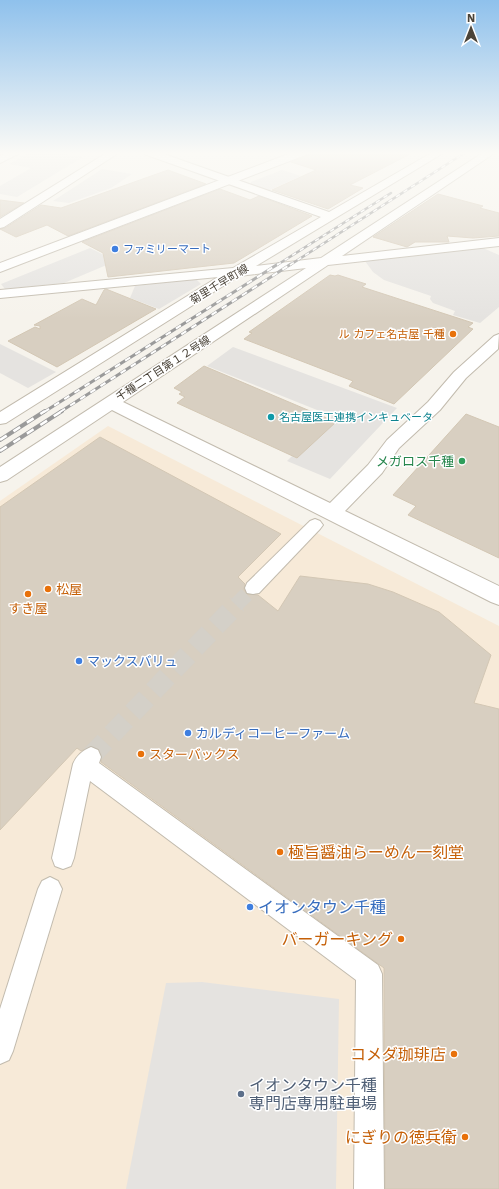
<svg xmlns="http://www.w3.org/2000/svg" width="499" height="1189" font-family="'Work Sans','Noto Sans JP',sans-serif">
<style>
.commercial{fill:#f7ead8}
.parking{fill:#e5e3e0}
.building{fill:#d8cfc1;stroke:#d3c7b4}
.lines{fill:none;stroke-linecap:round;stroke-linejoin:round}
.pedestrian-tunnel-far1{stroke:#d4d0c8;stroke-width:15;stroke-dasharray:15 8;stroke-linecap:butt}
.pedestrian-tunnel{stroke:#d4d0c8;stroke-width:20;stroke-dasharray:20 10;stroke-linecap:butt}
.pedestrian-casing{stroke:#c2bbae;stroke-width:2}
.minor-casing{stroke:#c2bbae;stroke-width:2}
.tertiary-casing{stroke:#c2bbae;stroke-width:2}
.pedestrian{fill:#fff;fill-rule:evenodd}
.minor{fill:#fff;fill-rule:evenodd}
.tertiary{fill:#fff;fill-rule:evenodd}
.rail-far2-casing{stroke:#9a9a9a;stroke-width:2.5}
.rail-far1-casing{stroke:#9a9a9a;stroke-width:3}
.rail-casing{stroke:#9a9a9a;stroke-width:4}
.rail-far2{stroke:#fff;stroke-width:1.5;stroke-dasharray:4.5;stroke-linecap:butt}
.rail-far1{stroke:#fff;stroke-width:2;stroke-dasharray:6;stroke-linecap:butt}
.rail{stroke:#fff;stroke-width:2.5;stroke-dasharray:8;stroke-linecap:butt}
.shop-dot{fill:#3f7fe0;stroke:#fff;stroke-width:1.5}
.food-dot{fill:#e8710a;stroke:#fff;stroke-width:1.5}
.culture-dot{fill:#0f9aa8;stroke:#fff;stroke-width:1.5}
.leisure-dot{fill:#2e9e5b;stroke:#fff;stroke-width:1.5}
.service-dot{fill:#5c6f8a;stroke:#fff;stroke-width:1.5}
.labels{text-anchor:middle;stroke-width:3;stroke-linejoin:round;paint-order:stroke}
.far-shop-label{font-size:11px;fill:#366cbe;stroke:#fff;text-anchor:start}
.far-street-label{font-size:11px;fill:#4b4439;stroke:#fff}
.far-food-label{font-size:11px;fill:#c56008;stroke:#fff;text-anchor:end}
.far-culture-label{font-size:11px;fill:#0d838f;stroke:#fff;text-anchor:start}
.leisure-label{font-size:13px;fill:#27864d;stroke:#fff;text-anchor:end}
.food-label{font-size:13px;fill:#c56008;stroke:#fff;text-anchor:start}
.shop-label{font-size:13px;fill:#366cbe;stroke:#fff;text-anchor:start}
.near-food-label{font-size:16px;fill:#c56008;stroke:#fff;text-anchor:end}
.near-shop-label{font-size:16px;fill:#366cbe;stroke:#fff;text-anchor:start}
.near-service-label{font-size:16px;fill:#4e5e75;stroke:#fff;text-anchor:start}
</style>
<rect width="100%" height="100%" fill="#f6f3ec"/>
<!-- commercial -->
<polygon class="commercial" points="108,426 499,626 499,1189 0,1189 0,501"/>
<!-- parking -->
<g class="parking">
<polygon points="30,152 61,152 60,153 83,157 17,197 0,194 0,186 31,168 9,164"/>
<polygon points="102,169 132,174 111,188 69,203 53,201"/>
<polygon points="282,170 301,176 268,191 251,184 251,182"/>
<polygon points="90,248 116,261 64,283 5,289 1,284"/>
<polygon points="483,248 499,255 499,307 480,323 453,315 455,311 433,303 430,299 431,296 384,280 373,272 365,261"/>
<polygon points="196,279 201,284 159,309 130,298 135,286"/>
<polygon points="0,344 56,372 28,388 0,373"/>
<polygon points="233,347 397,408 330,479 287,461 332,416 207,366"/>
<polygon points="202,982 339,999 336,1189 126,1189 166,983"/>
</g>
<!-- building -->
<g class="building">
<polygon points="310,152 414,152 350,185 363,188 328,209 272,190 316,170 291,162 309,155"/>
<polygon points="168,170 206,184 68,236 47,225 16,237 0,229 5,228 41,205 61,208"/>
<polygon points="220,189 250,200 259,196 312,216 234,263 108,277 103,253 82,242"/>
<polygon points="438,194 483,206 480,208 499,213 499,236 473,238 447,236 449,242 415,242 407,247 373,237"/>
<polygon points="0,200 24,203 0,217"/>
<polygon points="330,275 335,276 338,275 366,284 362,287 473,323 468,327 473,329 394,404 349,386 353,381 244,339 252,333 249,332"/>
<polygon points="106,289 156,309 57,367 8,341 35,327 40,329 40,326 34,325 82,299 96,305 104,290"/>
<polygon points="204,366 336,422 297,458 177,403 185,397 179,394 182,392 174,388"/>
<polygon points="466,414 499,427 499,558 408,515 416,506 393,495"/>
<polygon points="100,437 281,534 238,577 245,584 244,589 247,594 258,595 278,611 300,576 368,584 393,592 439,612 491,655 474,703 499,709 499,1189 385,1189 384,968 101,762 102,756 99,749 92,746 81,751 77,748 0,830 0,507"/>
</g>
<g class="lines">
<!-- pedestrian-tunnel-far1 -->
<polyline class="pedestrian-tunnel-far1" points="236,605 253,588"/>
<!-- pedestrian-tunnel -->
<polyline class="pedestrian-tunnel" points="91,756 237,604"/>
<!-- pedestrian casing -->
<g class="pedestrian-casing">
<g id="pedestrian">
<polygon points="315,519 320,521 323,525 320,529 259,593 253,594 247,593 245,588 247,583 310,521"/>
<path d="M 91,747 L 98,750 L 101,757 L 99,763 L 378,965 L 382,974 L 384,1189 L 354,1189 L 356,980 L 90,781 L 74,858 L 71,866 L 63,869 L 55,866 L 52,858 L 73,764 C 77,755 82,751 91,747 Z"/>
<polygon points="50,877 58,881 62,889 13,1051 9,1060 0,1064 0,1009 38,889 42,881"/>
</g>
</g>
<!-- minor casing -->
<g class="minor-casing">
<g id="minor">
<polygon points="9,152 22,152 0,163 0,156"/>
<polygon points="108,152 120,152 4,227 0,228 0,219"/>
<polygon points="143,152 158,152 329,212 433,152 445,152 256,266 321,258 484,152 496,152 342,256 499,238 499,246 328,265 123,402 330,503 368,465 387,440 428,402 454,372 494,336 499,334 498,349 466,378 440,410 399,448 382,473 345,511 499,586 499,605 491,602 112,410 7,480 0,482 0,467 306,268 239,276 6,423 0,424 0,412 218,277 0,298 0,290 233,268 321,217 144,154"/>
</g>
</g>
<!-- tertiary casing -->
<g class="tertiary-casing">
<polygon id="tertiary" points="294,152 309,152 308,154 0,272 0,263"/>
</g>
<!-- pedestrian -->
<use href="#pedestrian" class="pedestrian"/>
<!-- minor -->
<use href="#minor" class="minor"/>
<!-- tertiary -->
<use href="#tertiary" class="tertiary"/>
<!-- rail-far2 casing -->
<g class="rail-far2-casing">
<g id="rail-far2">
<polyline points="277,265 391,193"/>
<polyline points="290,265 466,152"/>
</g>
</g>
<!-- rail-far1 casing -->
<g class="rail-far1-casing">
<g id="rail-far1">
<polyline points="44,412 278,264"/>
<polyline points="60,412 291,264"/>
</g>
</g>
<!-- rail casing -->
<g class="rail-casing">
<g id="rail">
<polyline points="0,440 45,411"/>
<polyline points="0,451 62,411"/>
</g>
</g>
<!-- rail-far2 -->
<use href="#rail-far2" class="rail-far2"/>
<!-- rail-far1 -->
<use href="#rail-far1" class="rail-far1"/>
<!-- rail -->
<use href="#rail" class="rail"/>
</g>
<!-- sky -->
<linearGradient id="sky" x2="0" y2="1"><stop stop-color="#8fc1ec"/><stop offset="0.48" stop-color="#fbfaf6"/><stop offset="1" stop-color="#fbfaf6" stop-opacity="0"/></linearGradient>
<rect width="499" height="319" fill="url(#sky)"/>
<!-- markers -->
<g class="shop-dot">
<circle cx="115" cy="249" r="4"/>
<circle cx="79" cy="661" r="4"/>
<circle cx="188" cy="733" r="4"/>
<circle cx="250" cy="907" r="4"/>
</g>
<g class="food-dot">
<circle cx="453" cy="334" r="4"/>
<circle cx="48" cy="589" r="4"/>
<circle cx="28" cy="594" r="4"/>
<circle cx="141" cy="754" r="4"/>
<circle cx="280" cy="852" r="4"/>
<circle cx="401" cy="939" r="4"/>
<circle cx="454" cy="1054" r="4"/>
<circle cx="465" cy="1137" r="4"/>
</g>
<circle class="culture-dot" cx="271" cy="417" r="4"/>
<circle class="leisure-dot" cx="462" cy="461" r="4"/>
<circle class="service-dot" cx="241" cy="1094" r="4"/>
<g class="labels">
<!-- far-shop labels -->
<g class="far-shop-label">
<text x="123" y="253">ファミリーマート</text>
</g>
<!-- far-street labels -->
<g class="far-street-label">
<text transform="translate(219 284) rotate(-31)" y="4">菊里千早町線</text>
<text transform="translate(163 368) rotate(-33)" y="4">千種二丁目第１２号線</text>
</g>
<!-- far-food labels -->
<g class="far-food-label">
<text x="445" y="338">ル カフェ名古屋 千種</text>
</g>
<!-- far-culture labels -->
<g class="far-culture-label">
<text x="279" y="421">名古屋医工連携インキュベータ</text>
</g>
<!-- leisure labels -->
<g class="leisure-label">
<text x="454" y="466">メガロス千種</text>
</g>
<!-- food labels -->
<g class="food-label">
<text x="56" y="594">松屋</text>
<text x="28" y="613" text-anchor="middle">すき屋</text>
<text x="149" y="759">スターバックス</text>
</g>
<!-- shop labels -->
<g class="shop-label">
<text x="87" y="666">マックスバリュ</text>
<text x="196" y="738">カルディコーヒーファーム</text>
</g>
<!-- near-food labels -->
<g class="near-food-label">
<text x="288" y="858" text-anchor="start">極旨醤油らーめん一刻堂</text>
<text x="393" y="945">バーガーキング</text>
<text x="446" y="1060">コメダ珈琲店</text>
<text x="457" y="1143">にぎりの徳兵衛</text>
</g>
<!-- near-shop labels -->
<g class="near-shop-label">
<text x="258" y="913">イオンタウン千種</text>
</g>
<!-- near-service labels -->
<g class="near-service-label">
<text x="249" y="1091">イオンタウン千種<tspan x="249" dy="18">専門店専用駐車場</tspan></text>
</g>
</g>
<!-- north arrow -->
<g transform="translate(471 28)" stroke="#ffffff" stroke-width="3" paint-order="stroke">
<path d="M0-3L7 15L0 10L-7 15Z" fill="#4b4439"/>
<text y="-6" font-size="11" font-weight="bold" text-anchor="middle" fill="#4b4439">N</text>
</g>
</svg>
